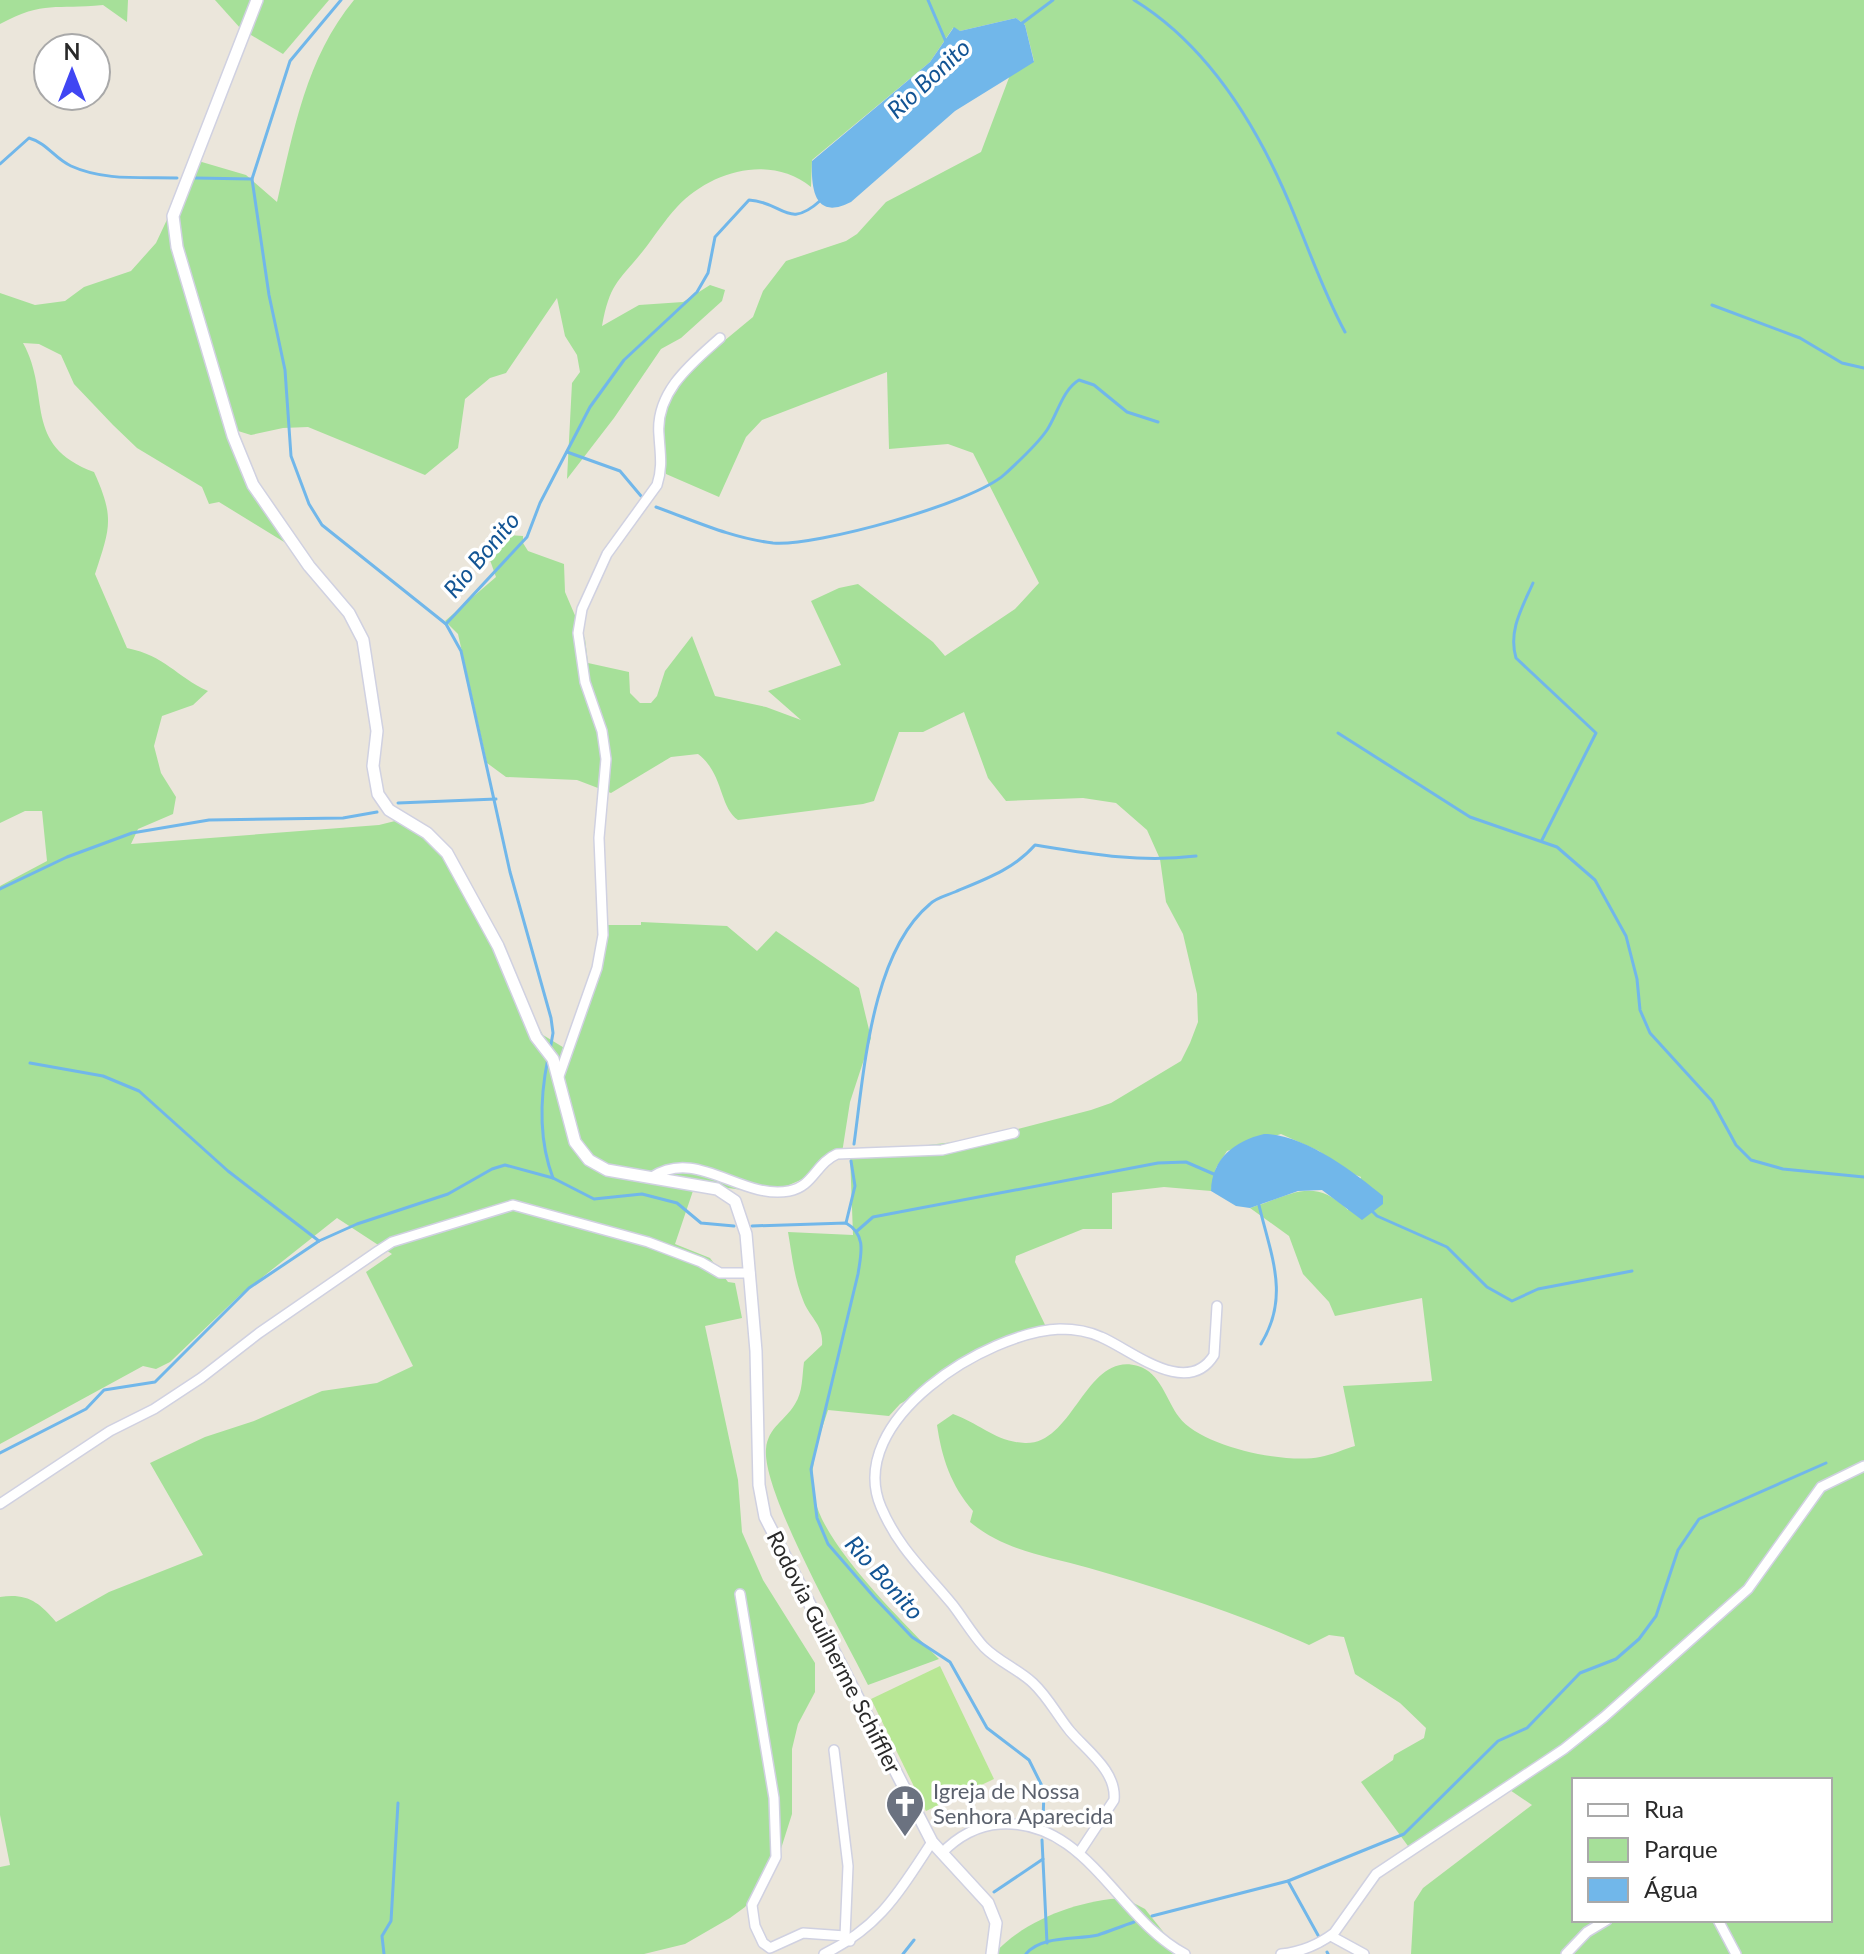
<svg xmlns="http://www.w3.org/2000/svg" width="1864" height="1954" font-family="Lato,sans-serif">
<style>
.green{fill:#a6e099;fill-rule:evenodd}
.pitch{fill:#b8e795}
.water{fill:#71b7ea}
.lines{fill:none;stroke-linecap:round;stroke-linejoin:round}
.stream{stroke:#71b7ea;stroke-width:3}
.minor-casing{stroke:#d0d1e1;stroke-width:12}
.tertiary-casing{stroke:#d0d1e1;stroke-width:14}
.minor{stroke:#fff;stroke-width:9}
.tertiary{stroke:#fff;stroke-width:11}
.labels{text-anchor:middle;stroke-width:7;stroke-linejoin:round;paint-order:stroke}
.street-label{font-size:22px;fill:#292929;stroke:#fff}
.worship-label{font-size:22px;fill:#5b616d;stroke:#fff;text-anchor:start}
.water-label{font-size:24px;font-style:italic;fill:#125494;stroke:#fff}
</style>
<rect width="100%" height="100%" fill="#ebe6db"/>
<!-- green -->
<g class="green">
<path d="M 0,0 L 128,0 L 127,22 L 103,5 C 55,10 45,0 0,24 Z"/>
<polygon points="215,0 329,0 283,54 241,29"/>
<path d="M 354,0 L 1864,0 L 1864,1954 L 1411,1954 L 1414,1902 L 1423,1888 L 1532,1805 L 1504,1786 L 1416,1851 L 1408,1846 L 1361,1782 L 1393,1760 L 1394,1755 L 1424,1738 L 1426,1728 L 1400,1703 L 1355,1674 L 1344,1637 L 1329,1635 L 1309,1645 C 1242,1615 1160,1588 1089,1568 C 1047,1556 1005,1551 970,1522 L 973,1511 C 951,1485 942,1459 937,1425 L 953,1414 C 979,1423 996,1442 1025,1443 C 1074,1445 1086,1350 1138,1366 C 1161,1373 1166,1400 1179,1417 C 1201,1447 1285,1464 1320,1457 C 1332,1455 1344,1449 1355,1446 L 1343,1386 L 1432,1381 L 1422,1298 L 1335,1316 L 1329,1302 L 1303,1274 L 1289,1236 L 1250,1208 C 1290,1196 1313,1175 1348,1210 L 1361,1177 L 1345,1171 L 1319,1151 L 1281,1134 L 1227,1151 L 1216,1168 L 1211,1191 L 1164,1187 L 1112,1193 L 1112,1229 L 1083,1229 L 1016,1256 L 1015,1262 L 1047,1329 L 989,1351 L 900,1404 L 889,1416 L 828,1410 C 819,1438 807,1470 815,1500 C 826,1548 904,1623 939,1659 L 868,1685 C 845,1638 762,1493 766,1449 C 768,1427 785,1421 795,1404 C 803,1392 802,1376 804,1362 L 822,1345 C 824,1325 809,1317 803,1300 C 794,1278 792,1255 788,1232 L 853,1235 L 850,1154 L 980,1139 L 1091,1110 L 1111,1103 L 1181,1061 L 1190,1043 L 1198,1022 L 1197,994 L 1183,934 L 1166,902 L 1160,859 L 1147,830 L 1116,803 L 1083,798 L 1006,801 L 988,778 L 964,712 L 923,732 L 899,732 L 874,801 L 863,804 L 738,820 C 719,807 724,774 698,754 L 671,757 L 611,793 L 577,780 L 506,777 L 487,763 L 458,634 L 445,621 L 496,577 L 485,546 L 492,534 L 523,536 L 523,543 L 528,551 L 564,564 L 565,592 L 585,639 L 588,663 L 629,672 L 630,693 L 640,703 L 651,703 L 657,696 L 665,671 L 692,636 L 715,696 L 766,707 L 801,720 L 768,691 L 841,665 L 811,601 L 839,588 L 858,584 L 933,642 L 945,656 L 1015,609 L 1039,583 L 973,453 L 948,444 L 889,449 L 887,372 L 762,420 L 746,437 L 719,497 L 666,474 L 656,414 L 689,370 L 753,317 L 763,291 L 786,261 L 846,241 L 857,234 L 886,202 L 981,152 L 1010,75 L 1034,61 L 1025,25 L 1016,18 L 960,31 L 953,28 L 930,62 L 812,160 L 811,187 C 770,154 711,171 677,207 C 664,221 654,237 643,251 C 618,282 610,283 602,326 L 639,305 L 683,302 L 710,285 L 725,290 L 722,301 L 681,338 L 661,349 L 614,418 L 567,479 L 572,383 L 580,372 L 577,355 L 565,336 L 557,298 L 506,373 L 490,378 L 465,399 L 458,448 L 425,475 L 308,427 L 283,428 L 251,435 L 238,431 L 242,457 L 289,545 L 219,502 L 209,504 L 202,487 L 137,448 L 113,425 L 74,384 L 61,355 L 39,344 L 23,343 C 52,395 21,445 94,472 C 115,518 110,528 95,574 L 127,648 C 166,656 175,676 208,691 L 193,705 L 162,716 L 154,746 L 161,773 L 176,797 L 173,814 L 138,829 L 131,844 L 379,825 L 399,820 L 440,848 L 543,1035 L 566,1049 L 607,925 L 641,925 L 641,922 L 727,926 L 757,951 L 776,931 L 859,988 L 871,1038 L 850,1102 L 842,1153 C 783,1197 766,1196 696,1182 L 675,1244 L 710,1258 L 728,1282 L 735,1283 L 742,1318 L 705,1326 L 738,1480 L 742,1532 L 763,1580 L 815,1663 L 815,1692 L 798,1724 L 792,1749 L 792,1814 L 779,1855 L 765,1879 L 745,1907 L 730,1918 L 685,1944 L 644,1954 L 0,1954 L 0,1867 L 10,1865 L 0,1815 L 0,1597 C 27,1593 39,1602 56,1622 L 109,1592 L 203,1555 L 150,1463 L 205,1437 L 254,1421 L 322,1391 L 377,1383 L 413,1366 L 366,1272 L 392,1254 L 337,1218 L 240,1295 L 170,1362 L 156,1369 L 143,1366 L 0,1444 L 0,886 L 47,861 L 42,811 L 25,811 L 0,823 L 0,293 L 35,305 L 65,301 L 84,287 L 131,271 L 156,243 L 195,160 L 246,175 L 277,202 C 294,130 306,58 354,0 ZM 1574,1780 L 1830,1780 L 1830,1920 L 1574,1920 Z"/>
<path d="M 1124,1898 L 1145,1909 L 1181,1954 L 994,1954 C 1024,1920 1079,1900 1124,1898 Z"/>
</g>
<!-- pitch -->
<polygon class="pitch" points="940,1666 994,1779 926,1811 871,1699"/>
<!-- water -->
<g class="water">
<path d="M 1016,18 L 1025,25 L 1034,62 L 955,111 L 851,202 C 814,221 811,188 812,161 L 930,62 L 954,27 L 960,31 Z"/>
<path d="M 1264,1134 C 1304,1134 1354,1172 1383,1196 L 1383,1204 L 1362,1220 L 1322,1190 L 1298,1191 L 1250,1208 L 1236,1206 L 1211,1191 C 1212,1158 1235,1141 1264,1134 Z"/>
</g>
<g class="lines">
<!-- stream -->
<g class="stream">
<polyline points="341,0 290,61 252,179 269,295 285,370 291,456 309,504 322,525 446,624 461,651 510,872 551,1018 553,1033 550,1050"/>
<polyline points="928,0 946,42"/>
<path d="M 1134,0 C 1212,48 1263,136 1296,219 C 1312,258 1325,295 1345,332"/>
<polyline points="1021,24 1053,0"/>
<path d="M 0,164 L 29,138 C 47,143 55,159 71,166 C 104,181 141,177 177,178"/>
<polyline points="195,178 252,179"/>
<polyline points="1712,305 1800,338 1842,363 1864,368"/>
<polyline points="567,452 620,471 641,496"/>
<path d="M 656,507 C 695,521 731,538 773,543 C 815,547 974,503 1005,474 C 1019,461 1036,446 1047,430 C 1057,415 1063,389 1079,380 L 1094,385 L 1127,412 L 1158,422"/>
<path d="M 1533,583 C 1522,608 1508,631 1516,658 L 1596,733 L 1542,840"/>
<path d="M 446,624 L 527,537 L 540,503 L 590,407 L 624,360 L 697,292 L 708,273 L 715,237 L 749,200 C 784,202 787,231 821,200"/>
<polyline points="1338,733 1470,817 1557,847 1595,880 1626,936 1637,979 1640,1010 1650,1033 1712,1101 1736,1145 1751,1160 1783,1169 1864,1177"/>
<polyline points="398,803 496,799"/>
<polyline points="0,889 67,857 132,833 209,820 343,818 377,812"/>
<path d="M 548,1058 C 540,1097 539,1141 553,1178"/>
<polyline points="30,1063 103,1076 139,1091 228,1171 319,1241"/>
<path d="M 854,1144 C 864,1073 871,953 930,904 C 937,897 949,895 957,891 C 986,879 1014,869 1035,845 C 1090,854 1140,863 1196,856"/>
<path d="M 1258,1201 C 1270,1254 1291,1295 1261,1344"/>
<polyline points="1370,1209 1377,1216 1447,1247 1487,1287 1512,1301 1538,1289 1632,1271"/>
<polyline points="846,1223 855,1186 851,1161"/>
<path d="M 752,1226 L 846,1223 C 867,1235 861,1254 858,1274 L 811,1469 L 817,1518 L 828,1544 L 874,1597 L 912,1637 L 950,1662 L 987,1728 L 1029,1760 L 1044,1790 L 1043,1822"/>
<polyline points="857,1231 873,1217 1158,1163 1186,1162 1216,1175"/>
<polyline points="0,1453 86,1409 104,1390 155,1382 249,1288 319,1241 357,1224 448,1194 492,1169 505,1165 553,1178 594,1199 642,1194 677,1203 701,1223 734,1226"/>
<polyline points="1042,1840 1047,1943"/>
<polyline points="1288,1881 1319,1937"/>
<polyline points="994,1892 1043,1859"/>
<polyline points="1152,1916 1288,1881 1404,1834 1498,1741 1527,1728 1580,1673 1616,1659 1639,1639 1656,1616 1678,1550 1699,1519 1826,1463"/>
<polyline points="1327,1952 1328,1954"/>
<polyline points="384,1954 382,1936 391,1921 398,1803"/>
<polyline points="903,1954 914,1940"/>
<path d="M 1026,1954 C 1041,1935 1077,1940 1098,1935 C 1110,1931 1122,1926 1134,1922"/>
</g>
<!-- minor casing -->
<g class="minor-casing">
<g id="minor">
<path d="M 559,1076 L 597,968 L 603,935 L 599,838 L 606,759 L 602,731 L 585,682 L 578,633 L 582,609 L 607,554 L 657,485 C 663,467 660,453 659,435 C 655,392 692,363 720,338"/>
<path d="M 652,1177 C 697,1147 741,1200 789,1191 C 813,1187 816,1163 837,1154 L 942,1150 L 1014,1133"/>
<polyline points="0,1504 110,1431 154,1409 201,1378 259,1333 378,1251 392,1242 513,1205 648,1242 701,1262 720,1273 750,1273"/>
<polyline points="740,1594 774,1798 776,1857 752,1905 755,1926 763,1943 770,1948 803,1933 845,1936"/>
<polyline points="834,1750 848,1866 845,1936 850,1941"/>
<path d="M 942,1853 C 957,1837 978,1825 1000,1824 C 1087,1819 1118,1919 1185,1954"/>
<path d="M 1079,1853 L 1114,1800 C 1117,1771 1086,1750 1070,1731 C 1057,1715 1048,1697 1033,1683 C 1018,1669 999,1662 984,1647 C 972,1634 963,1618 952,1604 C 924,1570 899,1549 881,1507 C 844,1420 987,1332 1060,1329 C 1074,1329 1088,1331 1101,1337 C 1130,1349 1187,1399 1214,1355 L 1217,1306"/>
<polyline points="1718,1920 1736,1954"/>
<polyline points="1331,1936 1364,1954"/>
<path d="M 824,1954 C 880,1927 899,1892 932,1842"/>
<path d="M 1281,1954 C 1301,1952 1318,1945 1334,1933 L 1376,1874 L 1564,1749 L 1604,1717 L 1748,1589 L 1821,1487 L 1864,1466"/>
<polyline points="1566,1954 1587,1932 1607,1920"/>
</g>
</g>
<!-- tertiary casing -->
<g class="tertiary-casing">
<polyline id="tertiary" points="257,0 173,216 177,247 233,436 253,485 309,566 349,613 363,640 377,731 373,766 378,794 389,810 427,833 447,853 498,946 536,1037 553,1059 575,1142 589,1160 607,1170 717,1189 735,1201 746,1234 756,1351 759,1485 765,1517 932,1842 988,1903 996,1923 992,1954"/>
</g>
<!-- minor -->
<use href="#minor" class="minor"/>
<!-- tertiary -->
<use href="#tertiary" class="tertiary"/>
</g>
<!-- icons -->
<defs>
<g id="church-pin" transform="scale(2)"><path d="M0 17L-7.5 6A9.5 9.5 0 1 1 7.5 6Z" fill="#6b7280" stroke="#fff"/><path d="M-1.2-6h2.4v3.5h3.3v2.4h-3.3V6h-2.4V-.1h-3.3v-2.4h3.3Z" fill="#fff"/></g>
</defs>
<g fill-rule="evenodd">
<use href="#church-pin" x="905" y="1804"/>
</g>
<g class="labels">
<!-- street labels -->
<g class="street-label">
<text transform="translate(834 1652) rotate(63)" y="8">Rodovia Guilherme Schiffler</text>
</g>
<!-- worship labels -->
<g class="worship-label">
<text x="933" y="1799">Igreja de Nossa<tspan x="933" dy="25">Senhora Aparecida</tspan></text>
</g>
<!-- water labels -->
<g class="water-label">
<text transform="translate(929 79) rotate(-43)" y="8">Rio Bonito</text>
<text transform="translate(482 555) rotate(-50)" y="8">Rio Bonito</text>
<text transform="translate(884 1578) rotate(48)" y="8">Rio Bonito</text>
</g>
</g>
<!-- legend -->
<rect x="1572" y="1778" width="260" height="144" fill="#ffffff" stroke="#a9a9a9" stroke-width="2"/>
<rect x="1588" y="1804" width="40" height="12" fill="#ffffff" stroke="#a9a9a9" stroke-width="2"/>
<text x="1644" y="1818" font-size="24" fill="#292929">Rua</text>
<rect x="1588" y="1838" width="40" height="24" fill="#a6e099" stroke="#a9a9a9" stroke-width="2"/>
<text x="1644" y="1858" font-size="24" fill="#292929">Parque</text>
<rect x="1588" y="1878" width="40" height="24" fill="#71b7ea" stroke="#a9a9a9" stroke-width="2"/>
<text x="1644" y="1898" font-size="24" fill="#292929">Água</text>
<!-- north arrow -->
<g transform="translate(72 72)"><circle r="38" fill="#ffffff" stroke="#a9a9a9" stroke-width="2"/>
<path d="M0-6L14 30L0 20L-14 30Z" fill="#4046f3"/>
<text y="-12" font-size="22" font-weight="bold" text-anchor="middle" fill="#292929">N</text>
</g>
</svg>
